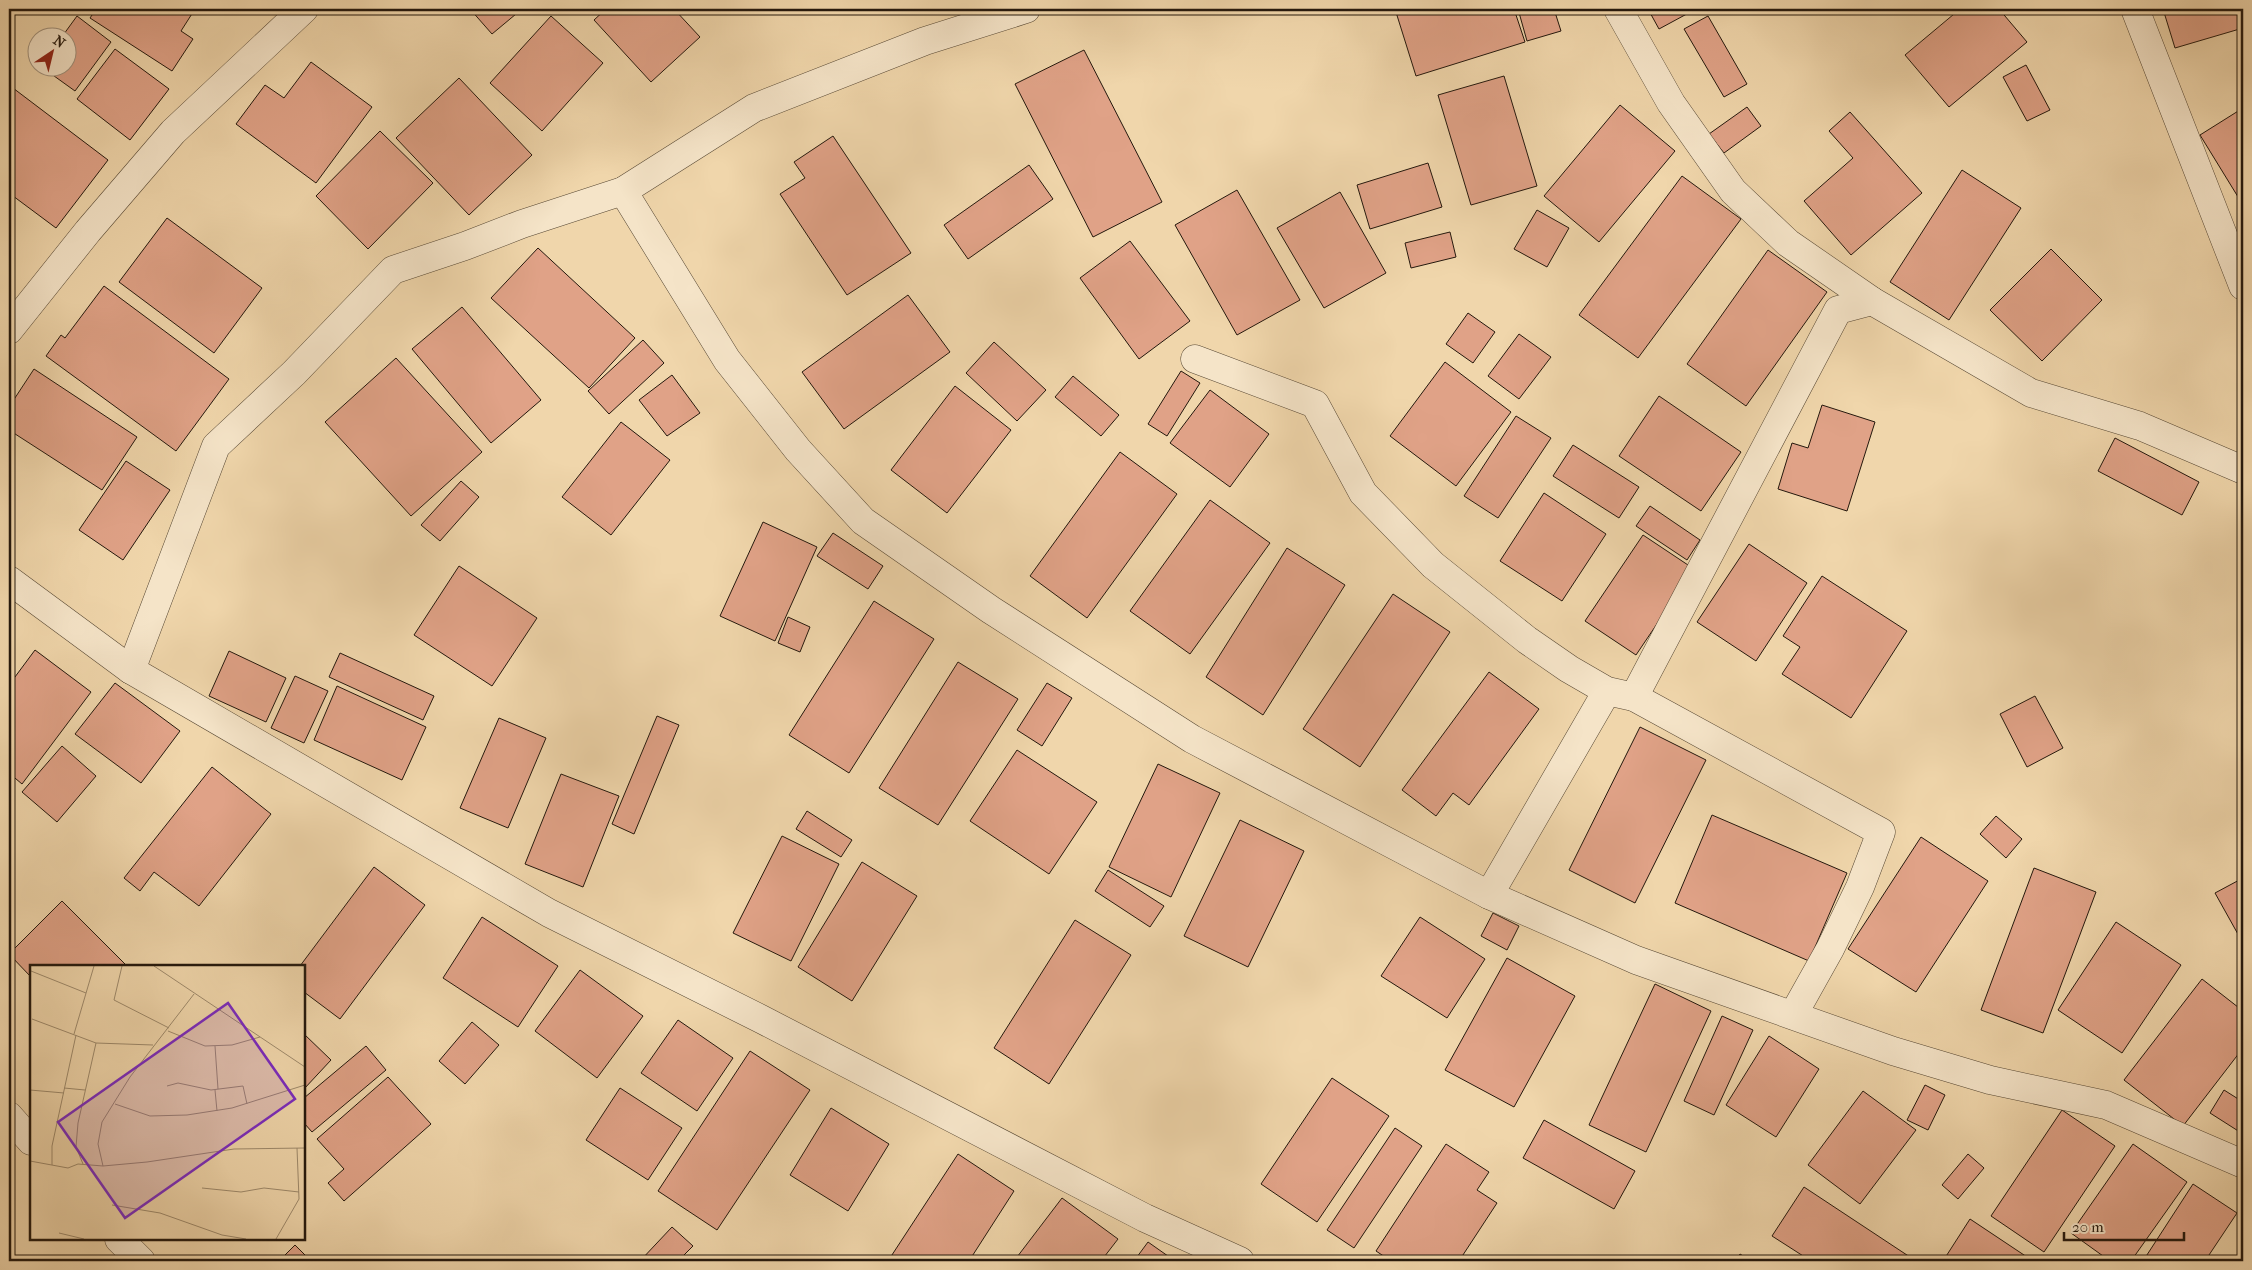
<svg xmlns="http://www.w3.org/2000/svg" width="2252" height="1270" font-family="'IM FELL French Canon',serif">
<style>
.building{fill:#e0a287;stroke:#24180d}
.lines{fill:none;stroke-linecap:round;stroke-linejoin:round}
.minor-casing{stroke:#574834;stroke-width:29}
.tertiary-casing{stroke:#574834;stroke-width:29}
.minor{stroke:#f5e4c8;stroke-width:28}
.tertiary{stroke:#f5e4c8;stroke-width:28}
.inset-road{fill:none;stroke:#9e8a6c;stroke-width:1}
.view{fill:#7b2cbf;fill-opacity:0.15;stroke:#7b2cbf;stroke-width:2.5}
.inset-edge{fill:none;stroke:#24180d;stroke-width:2.5}
</style>
<rect width="100%" height="100%" fill="#f0d6ab"/>
<filter id="stains"><feTurbulence type="fractalNoise" baseFrequency=".004" numOctaves="4"/><feColorMatrix values="0 0 0 0 .2 0 0 0 0 .09 0 0 0 0 .02 0 0 0 .5 -.17"/></filter>
<radialGradient id="worn" r=".72"><stop offset=".6" stop-color="#630" stop-opacity="0"/><stop offset="1" stop-color="#630" stop-opacity=".3"/></radialGradient>
<!-- building -->
<g class="building">
<polygon points="96,9 195,9 181,31 193,39 172,71 90,18"/>
<polygon points="470,9 522,9 492,34"/>
<polygon points="606,9 674,9 700,37 651,82 594,20"/>
<polygon points="1395,9 1514,9 1525,42 1416,76"/>
<polygon points="1518,9 1554,9 1561,31 1527,41"/>
<polygon points="1648,9 1696,9 1659,29"/>
<polygon points="1960,9 1999,9 2027,42 1949,107 1905,55"/>
<polygon points="2163,9 2239,9 2243,28 2175,48"/>
<polygon points="77,16 111,42 75,91 43,68 68,68 68,38 61,38"/>
<polygon points="551,16 603,63 542,131 490,83"/>
<polygon points="1708,16 1747,84 1724,97 1684,29"/>
<polygon points="115,49 169,89 130,140 77,99"/>
<polygon points="1084,50 1162,202 1093,237 1015,84"/>
<polygon points="311,62 372,107 316,183 236,124 265,85 284,98"/>
<polygon points="2026,65 2050,110 2027,121 2003,77"/>
<polygon points="1504,76 1537,186 1471,205 1438,95"/>
<polygon points="459,78 532,155 469,215 396,138"/>
<polygon points="9,85 108,160 56,228 9,193"/>
<polygon points="1620,105 1675,151 1599,242 1544,196"/>
<polygon points="1747,107 1761,126 1724,153 1709,134"/>
<polygon points="2243,108 2243,205 2200,135"/>
<polygon points="1850,112 1922,193 1851,255 1804,201 1853,158 1829,131"/>
<polygon points="380,131 433,183 368,249 316,196"/>
<polygon points="833,136 911,253 847,295 780,194 805,178 794,162"/>
<polygon points="1428,163 1442,207 1370,229 1357,185"/>
<polygon points="1029,165 1053,199 968,259 944,225"/>
<polygon points="1962,170 2021,208 1949,320 1890,282"/>
<polygon points="1682,176 1741,219 1638,358 1579,315"/>
<polygon points="1237,190 1300,300 1237,335 1175,225"/>
<polygon points="1340,192 1386,273 1324,308 1277,228"/>
<polygon points="1537,210 1569,228 1547,267 1514,249"/>
<polygon points="167,218 262,288 214,353 119,282"/>
<polygon points="1450,232 1456,257 1411,268 1405,243"/>
<polygon points="1130,241 1190,321 1139,359 1080,278"/>
<polygon points="538,248 635,338 589,388 491,298"/>
<polygon points="2051,249 2102,300 2042,361 1990,310"/>
<polygon points="1768,250 1827,292 1746,406 1687,364"/>
<polygon points="104,286 229,379 176,451 46,356 61,335 65,338"/>
<polygon points="908,295 950,352 844,429 802,372"/>
<polygon points="462,307 541,400 491,443 412,349"/>
<polygon points="1468,313 1495,332 1473,363 1446,344"/>
<polygon points="1519,334 1551,357 1519,399 1488,376"/>
<polygon points="643,340 664,363 609,414 588,391"/>
<polygon points="994,342 1046,390 1017,421 966,373"/>
<polygon points="396,358 482,452 411,516 325,422"/>
<polygon points="1445,362 1511,412 1456,486 1390,436"/>
<polygon points="34,369 137,437 102,490 9,430 9,407"/>
<polygon points="1181,371 1200,383 1167,436 1148,424"/>
<polygon points="672,375 700,413 667,436 639,400"/>
<polygon points="1073,376 1119,415 1101,436 1055,397"/>
<polygon points="955,386 1011,430 947,513 891,470"/>
<polygon points="1210,390 1269,434 1230,487 1170,443"/>
<polygon points="1659,396 1741,452 1701,511 1619,456"/>
<polygon points="1822,405 1875,422 1847,511 1778,489 1792,443 1808,448"/>
<polygon points="1516,416 1551,438 1498,518 1464,496"/>
<polygon points="621,422 670,460 611,535 562,497"/>
<polygon points="2115,438 2199,482 2182,515 2098,471"/>
<polygon points="1573,445 1639,487 1619,518 1553,476"/>
<polygon points="1120,452 1177,494 1087,618 1030,576"/>
<polygon points="126,461 170,490 123,560 79,530"/>
<polygon points="461,481 479,497 440,541 421,525"/>
<polygon points="1544,493 1606,534 1562,601 1500,561"/>
<polygon points="1210,500 1270,543 1190,654 1130,611"/>
<polygon points="1650,506 1700,540 1687,560 1636,526"/>
<polygon points="763,522 817,547 775,641 720,616"/>
<polygon points="833,533 883,566 868,589 817,556"/>
<polygon points="1643,535 1694,569 1636,655 1585,621"/>
<polygon points="1749,544 1807,583 1756,661 1697,622"/>
<polygon points="1287,548 1345,585 1263,715 1206,677"/>
<polygon points="459,566 537,618 492,686 414,635"/>
<polygon points="1822,576 1907,631 1851,718 1782,674 1800,647 1783,636"/>
<polygon points="1393,594 1450,632 1360,767 1303,729"/>
<polygon points="874,601 934,639 849,773 789,735"/>
<polygon points="788,617 810,627 800,652 778,643"/>
<polygon points="35,650 91,692 22,784 9,773 9,685"/>
<polygon points="229,651 286,678 266,722 209,696"/>
<polygon points="340,653 434,696 423,720 329,677"/>
<polygon points="958,662 1018,699 938,825 879,788"/>
<polygon points="1489,672 1539,709 1469,805 1453,793 1436,816 1402,790"/>
<polygon points="295,676 328,691 304,743 271,728"/>
<polygon points="115,683 180,731 141,783 75,734"/>
<polygon points="1047,683 1072,698 1042,746 1017,730"/>
<polygon points="337,686 426,727 402,780 314,740"/>
<polygon points="2035,696 2063,748 2027,767 2000,714"/>
<polygon points="657,716 679,725 634,834 612,824"/>
<polygon points="499,718 546,738 508,828 460,808"/>
<polygon points="1640,727 1706,760 1635,903 1569,870"/>
<polygon points="62,746 96,776 57,822 22,792"/>
<polygon points="1017,750 1097,802 1049,874 970,821"/>
<polygon points="1158,764 1220,793 1171,897 1109,867"/>
<polygon points="212,767 271,814 199,906 154,872 140,891 124,878"/>
<polygon points="561,774 619,796 583,887 525,864"/>
<polygon points="807,811 852,840 841,857 796,829"/>
<polygon points="1712,815 1847,873 1809,961 1675,903"/>
<polygon points="1996,816 2022,839 2006,858 1980,834"/>
<polygon points="1240,820 1304,851 1248,967 1184,936"/>
<polygon points="782,836 839,864 791,961 733,933"/>
<polygon points="1921,837 1988,881 1916,992 1848,949"/>
<polygon points="862,862 917,896 852,1001 798,967"/>
<polygon points="374,867 425,905 340,1019 304,992 304,966 300,966"/>
<polygon points="2034,868 2096,892 2043,1033 1981,1010"/>
<polygon points="1108,870 1164,906 1150,927 1095,891"/>
<polygon points="2243,878 2243,934 2239,936 2215,893"/>
<polygon points="62,901 127,966 31,966 31,977 9,954"/>
<polygon points="1493,913 1519,926 1507,950 1481,936"/>
<polygon points="482,917 558,966 518,1027 443,978"/>
<polygon points="1420,917 1485,959 1447,1018 1381,976"/>
<polygon points="1075,920 1131,955 1049,1084 994,1048"/>
<polygon points="2116,922 2181,965 2122,1053 2058,1010"/>
<polygon points="1507,958 1575,996 1514,1107 1445,1070"/>
<polygon points="580,970 643,1016 597,1078 535,1031"/>
<polygon points="2202,979 2243,1011 2243,1048 2183,1126 2124,1080"/>
<polygon points="1655,984 1711,1011 1646,1152 1589,1125"/>
<polygon points="1722,1016 1753,1030 1714,1115 1684,1101"/>
<polygon points="678,1020 733,1058 697,1111 641,1073"/>
<polygon points="472,1022 499,1045 465,1084 439,1061"/>
<polygon points="304,1034 331,1060 304,1089"/>
<polygon points="1769,1036 1819,1069 1776,1137 1726,1105"/>
<polygon points="366,1046 386,1070 312,1132 304,1123 304,1098"/>
<polygon points="750,1051 810,1090 717,1230 658,1191"/>
<polygon points="388,1077 431,1124 344,1201 328,1183 344,1169 317,1139"/>
<polygon points="1332,1078 1389,1116 1317,1222 1261,1184"/>
<polygon points="1925,1085 1945,1095 1928,1130 1907,1120"/>
<polygon points="620,1088 682,1128 648,1180 586,1140"/>
<polygon points="2224,1090 2243,1102 2243,1134 2210,1113"/>
<polygon points="1863,1091 1916,1130 1860,1204 1808,1165"/>
<polygon points="831,1108 889,1144 848,1211 790,1175"/>
<polygon points="2062,1110 2115,1146 2044,1252 1991,1216"/>
<polygon points="1544,1120 1635,1171 1614,1209 1523,1158"/>
<polygon points="1395,1128 1422,1146 1354,1248 1327,1230"/>
<polygon points="1446,1144 1489,1172 1477,1190 1497,1203 1459,1261 1391,1261 1376,1251"/>
<polygon points="2133,1144 2187,1182 2131,1261 2110,1261 2071,1233"/>
<polygon points="958,1154 1014,1191 969,1261 888,1261"/>
<polygon points="1968,1154 1984,1168 1958,1199 1942,1185"/>
<polygon points="2193,1184 2237,1213 2205,1261 2143,1261"/>
<polygon points="1804,1187 1916,1261 1811,1261 1772,1236"/>
<polygon points="1062,1198 1118,1239 1101,1261 1014,1261"/>
<polygon points="1970,1219 2030,1259 2028,1261 1943,1261"/>
<polygon points="672,1227 693,1246 678,1261 640,1261"/>
<polygon points="1148,1242 1175,1261 1134,1261"/>
<polygon points="295,1245 311,1261 279,1261"/>
<polygon points="1740,1254 1751,1261 1735,1261"/>
</g>
<g class="lines">
<!-- minor casing -->
<g class="minor-casing">
<g id="minor">
<polyline points="1618,9 1671,103 1733,191 1788,243 1872,301 2031,393 2140,426 2243,470"/>
<polyline points="623,191 727,360 798,450 863,521 991,610 1192,739 1489,895 1636,960 1893,1051 1990,1080 2106,1105 2243,1164"/>
<polyline points="9,330 88,231 173,132 304,9"/>
<polyline points="1195,359 1315,404 1363,493 1433,565 1527,640 1569,669 1607,691 1634,697 1881,832 1860,887 1830,949 1793,1015"/>
<polyline points="9,580 131,670 549,913 761,1019 1145,1218 1240,1261"/>
<polyline points="131,670 216,446 294,373 393,270 465,246 522,224 623,191 754,108 925,41 1026,9"/>
<polyline points="1634,697 1838,310 1872,301"/>
<polyline points="1489,895 1607,691"/>
<polyline points="9,1116 31,1141"/>
<polyline points="119,1239 141,1261"/>
</g>
</g>
<!-- tertiary casing -->
<g class="tertiary-casing">
<polyline id="tertiary" points="2135,9 2243,286"/>
</g>
<!-- minor -->
<use href="#minor" class="minor"/>
<!-- tertiary -->
<use href="#tertiary" class="tertiary"/>
</g>
<!-- overview -->
<g transform="translate(30 965)">
<rect width="275" height="275" fill="#f0d6ab"/>
<path class="inset-road" d="M 92,1 L 84,35 L 139,63M 124,1 L 275,102M 1,6 L 56,28M 2,54 L 66,78 L 123,80M 138,66 L 175,81 L 202,80 L 230,72M 44,69 L 64,1M 185,81 L 188,124M 137,121 L 148,118 L 181,125 L 213,121 L 217,139M 34,123 L 55,125M 0,125 L 34,128M 185,125 L 187,146M 85,139 L 120,151 L 157,150 L 202,143 L 275,120M 0,196 L 38,203 L 48,199 L 73,201 L 117,197 L 204,184 L 275,183M 53,199 L 46,182 L 48,158 L 66,78M 22,200 L 22,181 L 46,70M 73,201 L 68,179 L 72,157 L 100,112 L 164,29M 172,223 L 211,227 L 234,223 L 269,227M 82,240 L 130,248 L 192,270 L 216,274M 29,268 L 54,274M 246,274 L 269,234 L 267,183"/>
<path class="view" d="M 198,38 L 265,134 L 95,253 L 28,157 Z"/>
<rect width="275" height="275" class="inset-edge"/>
</g>
<!-- margin -->
<rect width="2252" height="1270" fill="none" stroke="#f0d6ab" stroke-width="30"/>
<rect x="10" y="10" width="2232" height="1250" fill="none" stroke="#24180d" stroke-width="2.5"/>
<rect x="15" y="15" width="2222" height="1240" fill="none" stroke="#24180d"/>
<!-- north arrow -->
<g transform="translate(52 52) rotate(35)"><circle r="24" fill="#f5e4c8" stroke="#a1927d"/>
<path d="M0-4L9 19L0 12L-9 19Z" fill="#8f2418"/>
<text y="-8" font-size="14" font-weight="bold" text-anchor="middle" fill="#24180d">N</text>
</g>
<!-- scale -->
<path d="M2064 1232v8h120v-8" fill="none" stroke="#24180d" stroke-width="2.5"/>
<text x="2072" y="1232" font-size="15" fill="#24180d" stroke="#f5e4c8" stroke-width="4" paint-order="stroke">20 m</text>
<rect width="100%" height="100%" filter="url(#stains)"/>
<rect width="100%" height="100%" fill="url(#worn)"/>
</svg>
